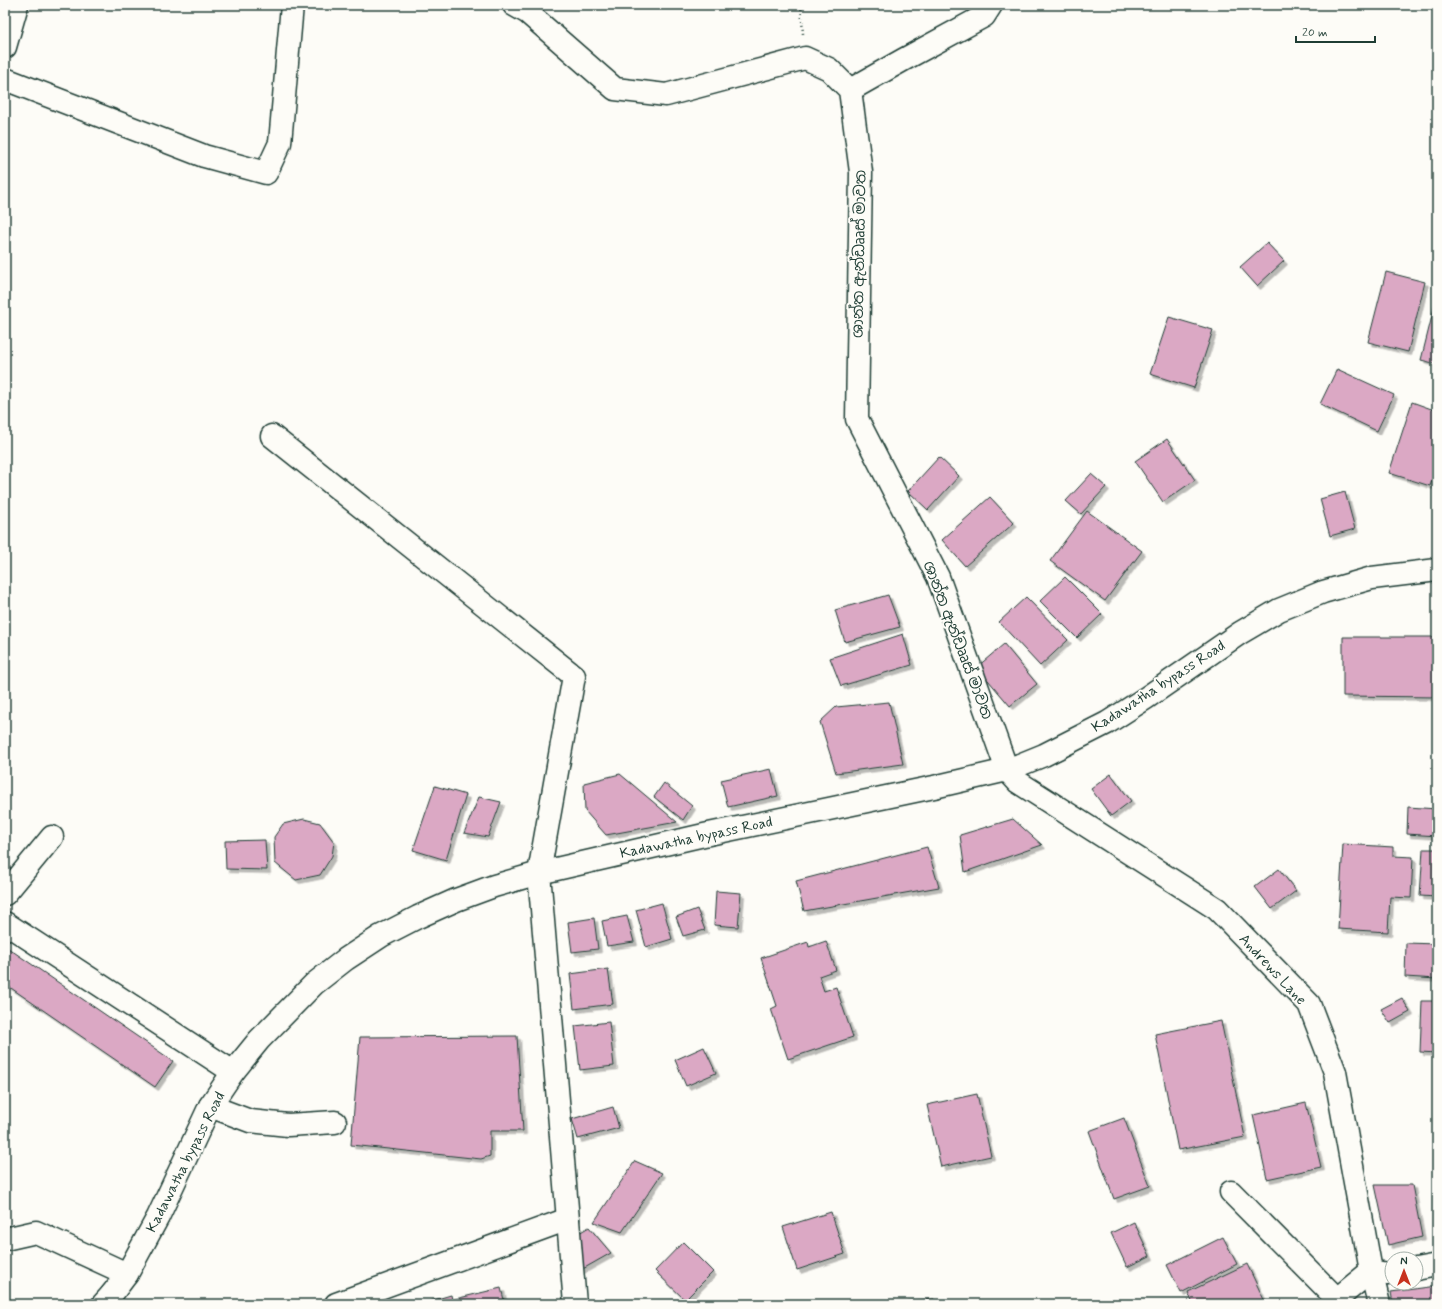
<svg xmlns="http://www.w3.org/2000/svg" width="1442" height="1309" font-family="Mynerve,'Noto Sans Sinhala',sans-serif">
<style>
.building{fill:#dba8c4;stroke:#1f3d34;filter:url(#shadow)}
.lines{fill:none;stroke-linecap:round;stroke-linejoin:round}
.minor-casing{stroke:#1f3d34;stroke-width:25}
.major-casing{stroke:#1f3d34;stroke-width:25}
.path{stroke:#1f3d34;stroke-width:2.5;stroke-dasharray:1 3;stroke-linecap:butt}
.minor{stroke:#fdfcf7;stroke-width:22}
.major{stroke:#fdfcf7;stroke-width:22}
.labels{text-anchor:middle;stroke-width:4;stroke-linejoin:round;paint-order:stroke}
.street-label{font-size:15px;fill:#1f3d34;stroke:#fdfcf7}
</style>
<defs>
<filter id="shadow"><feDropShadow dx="3.5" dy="3.5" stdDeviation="0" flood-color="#0004"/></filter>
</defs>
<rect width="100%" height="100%" fill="#fdfcf7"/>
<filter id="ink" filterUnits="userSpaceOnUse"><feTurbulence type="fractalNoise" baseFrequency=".025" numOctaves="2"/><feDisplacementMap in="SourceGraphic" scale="8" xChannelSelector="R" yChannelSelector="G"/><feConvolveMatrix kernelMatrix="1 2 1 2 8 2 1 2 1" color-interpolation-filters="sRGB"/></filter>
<g filter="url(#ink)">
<!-- building -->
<g class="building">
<polygon points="1267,243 1284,261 1257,286 1240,267"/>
<polygon points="1386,272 1425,282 1408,352 1368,342"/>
<polygon points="1437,296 1437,364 1421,360"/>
<polygon points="1169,317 1213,330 1194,388 1150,374"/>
<polygon points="1337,369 1394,395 1377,431 1320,404"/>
<polygon points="1412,402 1437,411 1437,466 1430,486 1389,473"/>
<polygon points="1167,439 1195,480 1163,502 1135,461"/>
<polygon points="939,457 959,476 928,510 908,491"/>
<polygon points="1091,474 1106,487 1081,514 1066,501"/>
<polygon points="1345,492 1355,529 1330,536 1320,499"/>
<polygon points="990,497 1014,523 965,566 942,540"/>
<polygon points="1087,511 1142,551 1105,601 1050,561"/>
<polygon points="1065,577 1102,614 1077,638 1040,601"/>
<polygon points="888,595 900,627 845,642 835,610"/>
<polygon points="1026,597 1068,640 1040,666 999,622"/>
<polygon points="903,634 912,665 841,686 830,658"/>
<polygon points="1343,637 1437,637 1437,697 1343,696"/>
<polygon points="1004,644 1037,684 1010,706 977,667"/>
<polygon points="889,702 903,764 836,773 820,722 836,707"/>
<polygon points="771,769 778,796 728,807 721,780"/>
<polygon points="620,774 677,822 606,835 585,811 584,783"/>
<polygon points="1111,774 1131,801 1111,816 1091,789"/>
<polygon points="664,783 692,806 683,820 654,797"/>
<polygon points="435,786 466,795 446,860 413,850"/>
<polygon points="479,797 501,802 488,837 464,833"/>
<polygon points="1408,807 1437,809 1437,836 1407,834"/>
<polygon points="304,819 320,823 334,842 332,856 320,875 296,880 275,863 274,837 283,824"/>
<polygon points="1013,819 1042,845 965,872 960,835"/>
<polygon points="265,840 267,870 226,869 225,841"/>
<polygon points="1343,844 1393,847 1393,856 1413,857 1411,898 1390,897 1388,932 1338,929"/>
<polygon points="927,847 939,887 804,911 796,881"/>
<polygon points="1423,849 1437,849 1437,897 1420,896"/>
<polygon points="1279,869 1296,891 1272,909 1255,887"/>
<polygon points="716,891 741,893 738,927 714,925"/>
<polygon points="662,903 672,939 646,947 636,910"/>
<polygon points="697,909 705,930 683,936 676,917"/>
<polygon points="627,916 634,942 607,946 602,921"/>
<polygon points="594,918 598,949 572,952 568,922"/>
<polygon points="826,941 836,970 819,976 824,991 836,987 853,1037 788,1059 771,1009 777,1006 761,958 808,942 809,947"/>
<polygon points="1406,943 1437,944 1437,979 1405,977"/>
<polygon points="5,946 173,1061 155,1087 5,984"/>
<polygon points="608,969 613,1004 574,1009 570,974"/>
<polygon points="1402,998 1410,1012 1390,1023 1381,1009"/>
<polygon points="1422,1001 1437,1001 1437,1053 1420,1052"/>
<polygon points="1221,1021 1245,1137 1178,1150 1155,1034"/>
<polygon points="609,1022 614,1066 580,1070 575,1026"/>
<polygon points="517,1036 523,1131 490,1131 490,1156 481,1159 351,1145 360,1037"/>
<polygon points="704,1047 716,1073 686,1086 675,1060"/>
<polygon points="977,1094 991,1156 941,1167 927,1105"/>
<polygon points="1306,1103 1321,1167 1267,1179 1253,1115"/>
<polygon points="613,1107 619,1128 578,1139 572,1119"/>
<polygon points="1124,1118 1150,1186 1114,1199 1089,1131"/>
<polygon points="635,1161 662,1173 622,1232 594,1222"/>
<polygon points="1375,1185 1412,1185 1422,1237 1388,1245"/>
<polygon points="831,1212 845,1254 797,1270 783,1227"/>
<polygon points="1134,1222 1150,1256 1127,1267 1111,1233"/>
<polygon points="589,1227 611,1253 581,1270 579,1233"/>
<polygon points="1223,1237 1237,1264 1181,1293 1167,1265"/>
<polygon points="683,1242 713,1272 685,1300 655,1271"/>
<polygon points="1247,1264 1266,1304 1193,1304 1188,1292"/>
<polygon points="1437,1286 1437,1304 1393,1304 1391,1292"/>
<polygon points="501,1288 505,1304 457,1304 455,1299"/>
<polygon points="451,1295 453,1304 420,1304"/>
<polygon points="934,1299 935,1304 907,1304 907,1301"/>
</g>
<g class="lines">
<!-- minor casing -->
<g class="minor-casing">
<g id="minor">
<polyline points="514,5 528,13 615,89 666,95 805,58 829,69 850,90 861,172 857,419 938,577 1007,770 1018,782 1217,909 1309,1004 1335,1072 1371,1271 1379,1304"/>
<polyline points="5,47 17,5"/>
<polyline points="5,79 204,156 266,173 280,143 292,5"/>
<polyline points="850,90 903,60 984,16 991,5"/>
<polyline points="272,436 574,676 539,873 575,1304"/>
<polyline points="5,894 52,837"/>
<polyline points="5,923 233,1072"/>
<polyline points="210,1106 250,1121 288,1125 335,1122"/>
<polyline points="1231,1192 1337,1299 1371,1271 1387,1274 1392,1273"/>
<polyline points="5,1239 36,1232 127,1274"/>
<polyline points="1416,1269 1437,1265"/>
<polyline points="106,1304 112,1294 127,1274 158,1217 210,1106 233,1072 259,1040 314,984 346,959 381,936 418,917 456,900 494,886 539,873 704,835 934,787 1007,770 1044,755 1107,723 1146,698 1240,633 1279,610 1323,592 1372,578 1437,570"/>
<polyline points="336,1304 568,1219"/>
</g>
</g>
<!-- major casing -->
<g class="major-casing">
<polyline id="major" points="103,1304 112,1294"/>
</g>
<!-- path -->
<polyline class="path" points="801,5 803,34"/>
<!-- minor -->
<use href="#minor" class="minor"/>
<!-- major -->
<use href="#major" class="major"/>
</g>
</g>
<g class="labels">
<!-- street labels -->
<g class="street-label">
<text transform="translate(859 254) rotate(-89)" y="5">ශාන්ත ඇන්ඩෘෘස් මාවත</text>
<text transform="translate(958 640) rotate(69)" y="5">ශාන්ත ඇන්ඩෘෘස් මාවත</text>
<text transform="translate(1158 686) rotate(-33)" y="5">Kadawatha bypass Road</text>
<text transform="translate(696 837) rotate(-12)" y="5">Kadawatha bypass Road</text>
<text transform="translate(1273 969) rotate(47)" y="5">Andrews Lane</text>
<text transform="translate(185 1162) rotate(-63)" y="5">Kadawatha bypass Road</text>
</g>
</g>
<!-- margin -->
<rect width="1442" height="1309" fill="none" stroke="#fdfcf7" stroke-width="20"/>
<rect x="10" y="10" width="1422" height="1289" fill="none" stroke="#1f3d34" stroke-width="1.5" filter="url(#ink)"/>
<!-- north arrow -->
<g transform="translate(1404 1271)"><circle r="19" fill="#fdfcf7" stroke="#a4b0a9"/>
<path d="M0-3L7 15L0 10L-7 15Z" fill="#c8321e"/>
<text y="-6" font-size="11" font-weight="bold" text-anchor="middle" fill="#1f3d34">N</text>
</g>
<!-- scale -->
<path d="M1296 36v6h79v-6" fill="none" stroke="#1f3d34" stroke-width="2"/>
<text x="1302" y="36" font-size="12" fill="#1f3d34" stroke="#fdfcf7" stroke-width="3" paint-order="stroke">20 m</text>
</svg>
